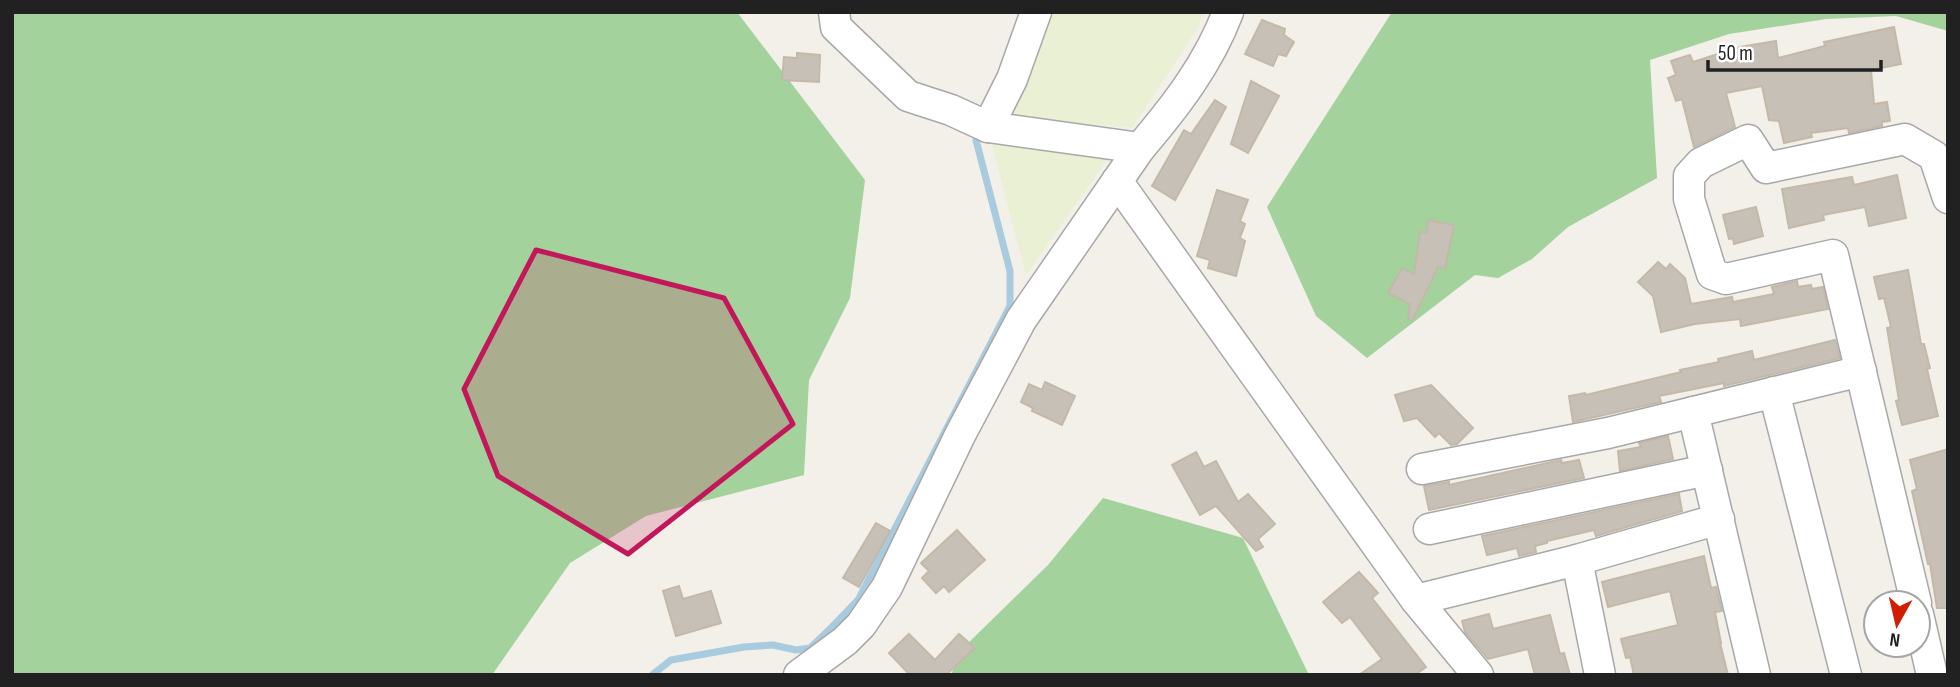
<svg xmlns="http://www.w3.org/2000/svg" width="1960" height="687" font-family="'Sofia Sans Condensed',sans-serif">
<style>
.farmland{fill:#eaf0d3}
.forest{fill:#a4d29c}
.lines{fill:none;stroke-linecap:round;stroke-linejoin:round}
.stream{stroke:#a8cbe0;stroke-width:7}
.building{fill:#c7c0b7;stroke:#c4b9a9;stroke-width:2}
.minor-casing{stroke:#a8a8a8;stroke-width:33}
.minor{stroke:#fff;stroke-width:30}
.marked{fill:#c2185b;fill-opacity:0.2;stroke:#c2185b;stroke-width:5;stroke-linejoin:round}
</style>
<rect width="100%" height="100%" fill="#f2f0e8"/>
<!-- farmland -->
<g class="farmland">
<polygon points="1043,12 1203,12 1199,26 1132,128 1006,115"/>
<polygon points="989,134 1114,150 1026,275"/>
</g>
<!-- forest -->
<g class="forest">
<polygon points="12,12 737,12 865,180 850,298 809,380 804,475 646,516 570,563 492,675 12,675"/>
<polygon points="1392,12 1948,12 1948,31 1896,16 1826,19 1729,34 1650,60 1657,178 1568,227 1532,259 1498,278 1475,275 1367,358 1316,316 1267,207"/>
<polygon points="1103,498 1243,538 1309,675 951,675 960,651 1048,565"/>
</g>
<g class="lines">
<!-- stream -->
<polyline class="stream" points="652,675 671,660 744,647 773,645 796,650 810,648 832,627 858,600 1010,306 1010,271 976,140 978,130"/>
</g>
<!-- building -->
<g class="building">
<polygon points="1262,20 1285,29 1284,35 1294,42 1286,56 1278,54 1273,66 1245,54"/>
<polygon points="1894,27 1901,64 1871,70 1874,104 1887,102 1890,121 1882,122 1882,126 1849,133 1848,128 1811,133 1812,137 1784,143 1779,121 1769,120 1762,86 1726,93 1735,127 1694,147 1682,99 1676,101 1668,78 1676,75 1671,61 1690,55 1693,62 1740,47 1776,41 1778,58 1825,46 1824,42"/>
<polygon points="797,53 820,55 819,82 782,80 784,57 797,58"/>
<polygon points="1251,81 1279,96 1248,153 1231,144"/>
<polygon points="1215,100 1226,107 1175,200 1152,186 1184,130 1191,134"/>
<polygon points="1897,175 1906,218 1869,226 1865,207 1823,215 1824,220 1789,228 1782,189 1852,177 1854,185"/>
<polygon points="1217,190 1248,200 1240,221 1245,224 1240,238 1245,241 1236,276 1208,268 1210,260 1197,256"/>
<polygon points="1756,207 1763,236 1734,244 1733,238 1729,239 1723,215"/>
<polygon points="1428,220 1454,225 1445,268 1438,267 1412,321 1408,319 1410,304 1388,293 1402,268 1414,274 1420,232 1427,233"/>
<polygon points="1658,262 1666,269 1670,264 1685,278 1691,304 1732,297 1733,302 1774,294 1772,287 1797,281 1798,287 1811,285 1812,289 1823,287 1828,309 1741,326 1740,319 1695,324 1661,332 1653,296 1638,282"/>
<polygon points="1908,270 1921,344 1924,344 1930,368 1927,369 1938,416 1902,425 1896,401 1899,400 1887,328 1891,327 1884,298 1879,299 1874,277"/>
<polygon points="1835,340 1840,358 1724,386 1724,383 1659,396 1661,402 1573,422 1569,396 1585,393 1586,395 1681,372 1680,370 1719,362 1718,359 1752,351 1754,360"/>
<polygon points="1045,382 1075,396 1062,425 1032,411 1033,408 1021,402 1029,384 1042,390"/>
<polygon points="1431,385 1473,428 1457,444 1451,445 1439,433 1435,437 1417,418 1404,421 1395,395"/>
<polygon points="1668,436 1673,459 1620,471 1618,451 1641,447 1639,443"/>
<polygon points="1948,449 1948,608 1937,608 1930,564 1928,564 1912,491 1917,489 1910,460"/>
<polygon points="1196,452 1204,467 1216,461 1238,502 1248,494 1275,524 1258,539 1263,547 1256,551 1216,506 1200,515 1172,465"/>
<polygon points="1561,460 1562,463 1579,460 1584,478 1429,510 1424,486 1449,482 1449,485"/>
<polygon points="1679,494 1682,511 1596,536 1594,530 1547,541 1547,543 1535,546 1536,552 1519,556 1517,548 1487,555 1482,536"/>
<polygon points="876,523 890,531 859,587 843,578"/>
<polygon points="957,530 985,560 949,592 944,586 936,593 922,578 929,571 921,563"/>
<polygon points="1704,556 1711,588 1716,587 1722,611 1715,612 1721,643 1720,643 1728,675 1634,675 1630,657 1626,658 1621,639 1678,625 1670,591 1608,607 1602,582"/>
<polygon points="1359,572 1378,593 1372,598 1426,667 1415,675 1359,675 1382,659 1350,617 1342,623 1323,602"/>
<polygon points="679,586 683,599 711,591 721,623 676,636 663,591"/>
<polygon points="1489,614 1493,629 1550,615 1560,654 1564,653 1570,675 1535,675 1528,649 1488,659 1465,632 1462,621"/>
<polygon points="909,634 935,660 959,634 975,648 948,673 950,675 910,675 889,653"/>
</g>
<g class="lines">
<!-- minor casing -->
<g class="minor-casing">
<g id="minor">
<polyline points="834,12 836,27 908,96 951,110 988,127 1140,148"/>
<polyline points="988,127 1012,79 1036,12"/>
<polyline points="1117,181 1416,600 1478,675"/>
<polyline points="1774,392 1846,675"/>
<polyline points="1693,412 1755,675"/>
<polyline points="1422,469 1608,433 1861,371"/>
<polyline points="1429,529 1707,470"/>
<polyline points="1577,560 1600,675"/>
<polyline points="1416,600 1577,560 1719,519"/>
<polyline points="1916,603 1833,255 1726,279 1712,274 1689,199 1689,176 1701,163 1748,140 1766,168 1905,139 1934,156 1948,198"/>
<polyline points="1918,614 1932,675"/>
<path d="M 799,675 L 845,641 L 861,625 L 887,587 L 960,435 L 1021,320 L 1140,148 C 1175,107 1209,63 1228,12"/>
</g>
</g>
<!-- minor -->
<use href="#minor" class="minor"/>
</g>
<!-- marked area -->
<path class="marked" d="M 536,250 L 724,298 L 793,424 L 628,554 L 498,476 L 464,389 Z"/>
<!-- border -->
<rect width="1960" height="687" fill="none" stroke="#212121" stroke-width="28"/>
<!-- north arrow -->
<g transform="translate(1897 624) rotate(188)"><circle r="33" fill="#ffffff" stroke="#a6a6a6" stroke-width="2"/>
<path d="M0-5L12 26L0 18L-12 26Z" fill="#d21e00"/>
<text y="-10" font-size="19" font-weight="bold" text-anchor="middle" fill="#212121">N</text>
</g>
<!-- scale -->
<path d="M1708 60v10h173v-10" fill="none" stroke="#212121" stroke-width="3.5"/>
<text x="1718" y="60" font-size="21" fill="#212121" stroke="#ffffff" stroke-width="5" paint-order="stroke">50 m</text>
</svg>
